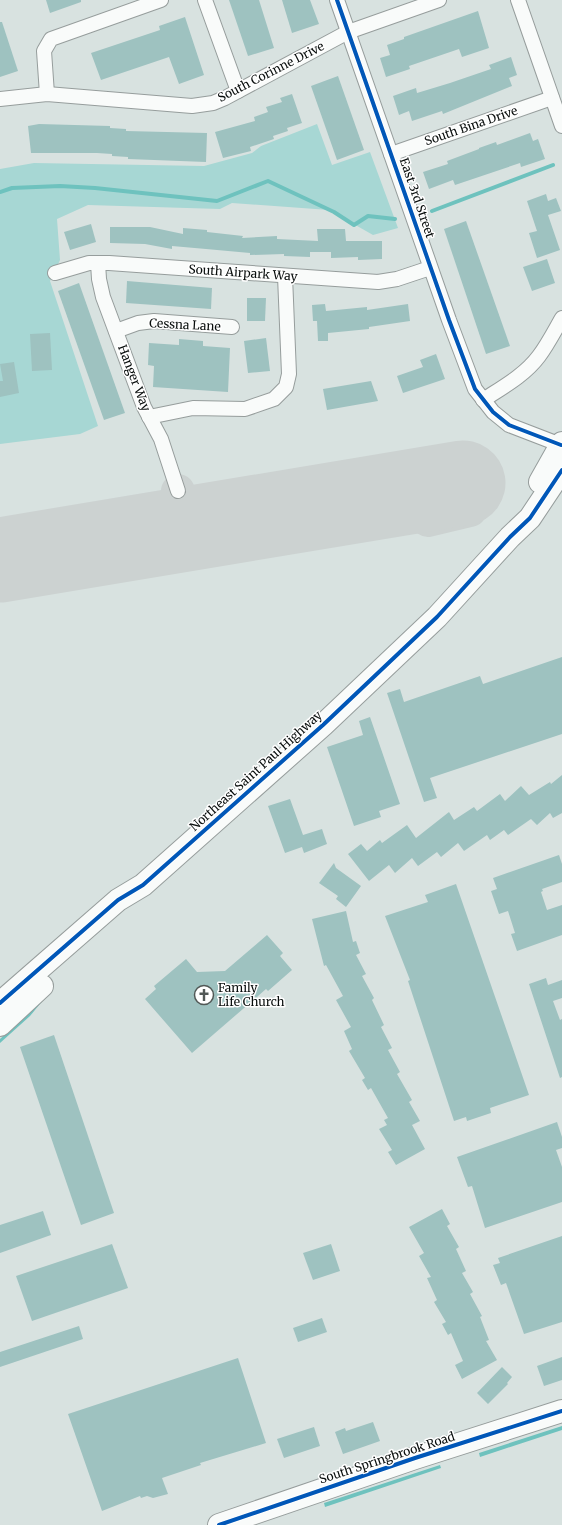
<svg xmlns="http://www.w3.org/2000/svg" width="562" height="1525" font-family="Merriweather,serif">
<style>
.green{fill:#a7d7d4}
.water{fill:#6ec2be}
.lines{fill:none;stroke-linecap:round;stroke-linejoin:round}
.stream{stroke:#6ec2be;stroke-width:4}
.taxiway{stroke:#ccd2d1;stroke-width:34}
.runway{stroke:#ccd2d1;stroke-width:85}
.building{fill:#9ec2c0}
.street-casing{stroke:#969d9c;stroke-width:16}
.primary-casing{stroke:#969d9c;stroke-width:24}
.highway-casing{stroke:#969d9c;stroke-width:24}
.street{stroke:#f9fbfa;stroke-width:14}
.primary{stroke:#f9fbfa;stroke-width:22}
.highway{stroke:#f9fbfa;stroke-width:22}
.cycleway-casing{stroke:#fff;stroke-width:6}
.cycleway{stroke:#0057b8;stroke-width:4}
.labels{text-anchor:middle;stroke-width:3;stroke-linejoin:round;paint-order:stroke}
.street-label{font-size:12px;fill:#080d0c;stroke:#fff}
.poi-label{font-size:12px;fill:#080d0c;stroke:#fff;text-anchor:start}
</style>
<rect width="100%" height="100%" fill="#d8e2e0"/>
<!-- green -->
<polygon class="green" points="317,124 332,165 370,152 398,228 373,235 329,210 232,203 220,209 88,205 57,219 60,260 50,281 98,426 80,434 0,444 0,169 34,163 204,166 252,153 261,146"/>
<!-- water -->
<g class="water">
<polygon points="44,999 30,1016 0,1043 0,1039"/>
<polygon points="562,1426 562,1430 480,1457 479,1453"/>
<polygon points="440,1465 441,1468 325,1507 324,1503"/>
</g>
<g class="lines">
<!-- stream -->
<g class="stream">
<polyline points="0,192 12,188 60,186 95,188 217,201 268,181 334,212 354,225 368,216 395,219"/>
<polyline points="432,211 553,165"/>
</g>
<!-- taxiway -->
<g class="taxiway">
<polyline points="178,491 186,529"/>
<polyline points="402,493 417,512 428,520 470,510 474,504 472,491 463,483"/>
</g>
<!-- runway -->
<polyline class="runway" points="0,560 463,483"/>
</g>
<!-- building -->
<g class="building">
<polygon points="46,0 81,0 81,2 50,13"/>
<polygon points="229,0 259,0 274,48 248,56"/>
<polygon points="282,0 310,0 319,24 292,33"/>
<polygon points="478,11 489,48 462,57 459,49 409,66 410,69 386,77 380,58 390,55 387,45 404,39 404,37"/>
<polygon points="185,17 204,75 179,84 169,57 101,80 91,53 160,30 159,26"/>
<polygon points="0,22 2,22 18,71 0,77"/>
<polygon points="511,57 517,75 509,78 512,86 443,114 442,111 412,121 409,111 399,115 393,96 416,88 417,93 450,83 491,69 489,65"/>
<polygon points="338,76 364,150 337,160 311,86"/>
<polygon points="292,94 302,123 287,128 288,131 273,136 274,139 250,147 251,151 223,158 215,132 255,121 254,117 268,112 266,107 282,102 280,98"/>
<polygon points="39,124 110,126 110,128 126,129 126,131 207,133 206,162 128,159 128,157 112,156 112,154 97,153 31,153 28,126"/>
<polygon points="530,133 533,141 538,139 545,159 521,167 520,163 455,185 453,180 429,189 423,172 448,164 447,161 479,149 479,148 496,142 497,145"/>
<polygon points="546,194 548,201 556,198 561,211 548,215 560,250 537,258 529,233 537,231 527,201"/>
<polygon points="466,221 510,346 486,354 444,229"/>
<polygon points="91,224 96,242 70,250 64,232"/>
<polygon points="110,227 150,227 183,234 183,228 207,230 207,232 243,236 242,238 277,236 277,239 318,241 317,229 345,229 346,241 382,241 382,259 358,260 358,257 331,258 331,252 310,252 310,257 284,256 284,254 250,255 250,253 206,249 172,246 172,249 145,244 110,243"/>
<polygon points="547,259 555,283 532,291 523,267"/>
<polygon points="127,281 212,288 211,309 126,303"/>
<polygon points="79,283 125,413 104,420 58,291"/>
<polygon points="247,298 266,298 265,321 247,321"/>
<polygon points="325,304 326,311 367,307 367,310 408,304 410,321 369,327 369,329 328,333 328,341 318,341 317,321 313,321 312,305"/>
<polygon points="50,333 52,370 32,371 30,334"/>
<polygon points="266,338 270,371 248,373 244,341"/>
<polygon points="179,339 203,341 203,346 230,348 228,392 153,387 154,366 148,365 149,343 179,345"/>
<polygon points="436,354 445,379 403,393 397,376 423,367 420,360"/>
<polygon points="14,362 19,393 0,397 0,381 3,381 0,364"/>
<polygon points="371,381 378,401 327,410 323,389"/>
<polygon points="562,657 562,734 430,778 437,798 424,802 387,693 400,689 404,702 480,676 483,684"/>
<polygon points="370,717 400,804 379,811 381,817 354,826 327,747 363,735 359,721"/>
<polygon points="562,775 562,813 553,818 550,813 537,825 531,819 508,835 504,830 490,840 487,835 464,851 458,843 441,857 437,852 418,866 412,858 395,873 389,865 369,881 348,854 361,844 367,851 380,840 382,843 407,825 416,838 449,812 454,820 474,807 477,811 500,794 505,801 521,786 529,795 550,782 551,784"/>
<polygon points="290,799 303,835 322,829 327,844 304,853 302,847 285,853 268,806"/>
<polygon points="559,855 562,864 562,882 542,889 543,891 541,892 547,910 562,905 562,935 517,951 511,934 515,933 508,911 499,914 491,891 497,889 493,878"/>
<polygon points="334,863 336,868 361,886 346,907 336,899 338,896 319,883"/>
<polygon points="456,884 529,1095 490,1108 491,1113 467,1121 466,1117 454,1121 408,981 410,980 385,916 428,902 425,895"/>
<polygon points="346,911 353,942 356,941 360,953 356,955 366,974 362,976 374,998 372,1000 384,1025 381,1027 392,1048 388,1050 400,1072 397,1074 412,1100 409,1102 420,1121 412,1125 425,1149 396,1165 388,1152 392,1150 379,1129 387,1125 384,1120 388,1118 371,1088 368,1090 362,1080 365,1078 349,1051 352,1049 344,1031 351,1027 336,1000 343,996 326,965 324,966 312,919"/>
<polygon points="267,935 283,953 280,956 292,970 268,991 266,989 192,1053 145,999 156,989 154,986 186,959 197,972 225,971"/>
<polygon points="546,978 548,985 562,980 562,998 553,1001 560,1020 562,1019 562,1077 560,1078 529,984"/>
<polygon points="54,1035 114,1213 81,1225 20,1047"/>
<polygon points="557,1122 562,1137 562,1148 556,1150 562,1167 562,1202 485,1228 472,1186 468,1187 457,1157"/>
<polygon points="442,1209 450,1224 447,1226 459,1247 456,1249 466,1271 462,1273 473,1292 470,1294 482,1316 480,1317 489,1340 486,1341 497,1360 462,1379 455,1365 463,1361 451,1333 448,1335 442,1324 446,1322 434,1302 437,1300 427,1278 431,1277 419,1256 424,1253 409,1227"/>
<polygon points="43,1211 51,1235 0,1253 0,1225"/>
<polygon points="562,1236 562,1322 524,1334 506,1283 501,1285 493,1265 500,1263 498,1258"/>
<polygon points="112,1244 128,1288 32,1321 16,1276"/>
<polygon points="331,1244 340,1271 313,1280 303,1253"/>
<polygon points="322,1318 327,1332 298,1342 293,1328"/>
<polygon points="79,1326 83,1339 0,1367 0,1352"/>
<polygon points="562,1357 562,1380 544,1386 537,1366"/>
<polygon points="238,1358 266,1443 200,1463 201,1465 162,1478 168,1494 153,1498 147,1496 141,1498 140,1496 102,1511 68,1414"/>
<polygon points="502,1367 512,1377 507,1383 508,1384 488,1404 477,1393"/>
<polygon points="373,1422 380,1441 343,1454 335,1432 345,1428 346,1431"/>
<polygon points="314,1427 320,1446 284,1458 277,1439"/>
</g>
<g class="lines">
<!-- street casing -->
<g class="street-casing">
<g id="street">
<polyline points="205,0 238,91"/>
<polyline points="337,0 449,320 475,389 493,412 509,425 561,445"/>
<polyline points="518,0 562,126"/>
<polyline points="47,94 44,51 51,39 161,0"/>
<polyline points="0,99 47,94 192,106 213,103 225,98 348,32 439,0"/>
<polyline points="391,154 552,98"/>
<polyline points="98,263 99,279 103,297 144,407 161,439 178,491"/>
<polyline points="55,273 89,263 109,263 378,282 397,279 430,268"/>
<polyline points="116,331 138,323 154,321 232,327"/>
<path d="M 483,400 C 503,387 525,375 539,356 C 548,344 555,330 562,318"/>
<polyline points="149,417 193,408 245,409 274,399 286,387 289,374 285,276"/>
</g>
</g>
<!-- primary casing -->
<g class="primary-casing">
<g id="primary">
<polyline points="540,482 562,443"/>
<polyline points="0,1003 118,900 143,885 323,725 437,617 510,537 530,518 562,470"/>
<polyline points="0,1025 42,986"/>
</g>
</g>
<!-- highway casing -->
<g class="highway-casing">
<polyline id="highway" points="219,1525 415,1458 562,1411"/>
</g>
<!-- street -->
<use href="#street" class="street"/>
<!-- primary -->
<use href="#primary" class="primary"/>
<!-- highway -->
<use href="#highway" class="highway"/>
<!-- cycleway casing -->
<g class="cycleway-casing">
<g id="cycleway">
<polyline points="337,0 449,320 475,389 493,412 509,425 561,445"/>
<polyline points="0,1003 118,900 143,885 323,725 437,617 510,537 530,518 562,470"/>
<polyline points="219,1525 415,1458 562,1411"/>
</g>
</g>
<!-- cycleway -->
<use href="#cycleway" class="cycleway"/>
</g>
<!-- icons -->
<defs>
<g id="church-ring" transform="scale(1)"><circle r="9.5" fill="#fff" stroke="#515856" stroke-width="1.5"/><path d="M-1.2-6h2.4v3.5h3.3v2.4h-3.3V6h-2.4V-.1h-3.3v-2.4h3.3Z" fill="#515856"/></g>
</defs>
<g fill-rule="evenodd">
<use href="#church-ring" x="204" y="995"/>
</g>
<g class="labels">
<!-- street labels -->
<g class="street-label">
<text transform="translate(271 72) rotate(-27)" y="4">South Corinne Drive</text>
<text transform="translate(471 126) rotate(-19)" y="4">South Bina Drive</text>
<text transform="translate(417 198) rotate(71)" y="4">East 3rd Street</text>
<text transform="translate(243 273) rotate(4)" y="4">South Airpark Way</text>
<text transform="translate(185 325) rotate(3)" y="4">Cessna Lane</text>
<text transform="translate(134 378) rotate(69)" y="4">Hanger Way</text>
<text transform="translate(256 771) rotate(-42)" y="4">Northeast Saint Paul Highway</text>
<text transform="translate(387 1458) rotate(-18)" y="4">South Springbrook Road</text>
</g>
<!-- poi labels -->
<g class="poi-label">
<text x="218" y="992">Family<tspan x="218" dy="14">Life Church</tspan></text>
</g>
</g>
</svg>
